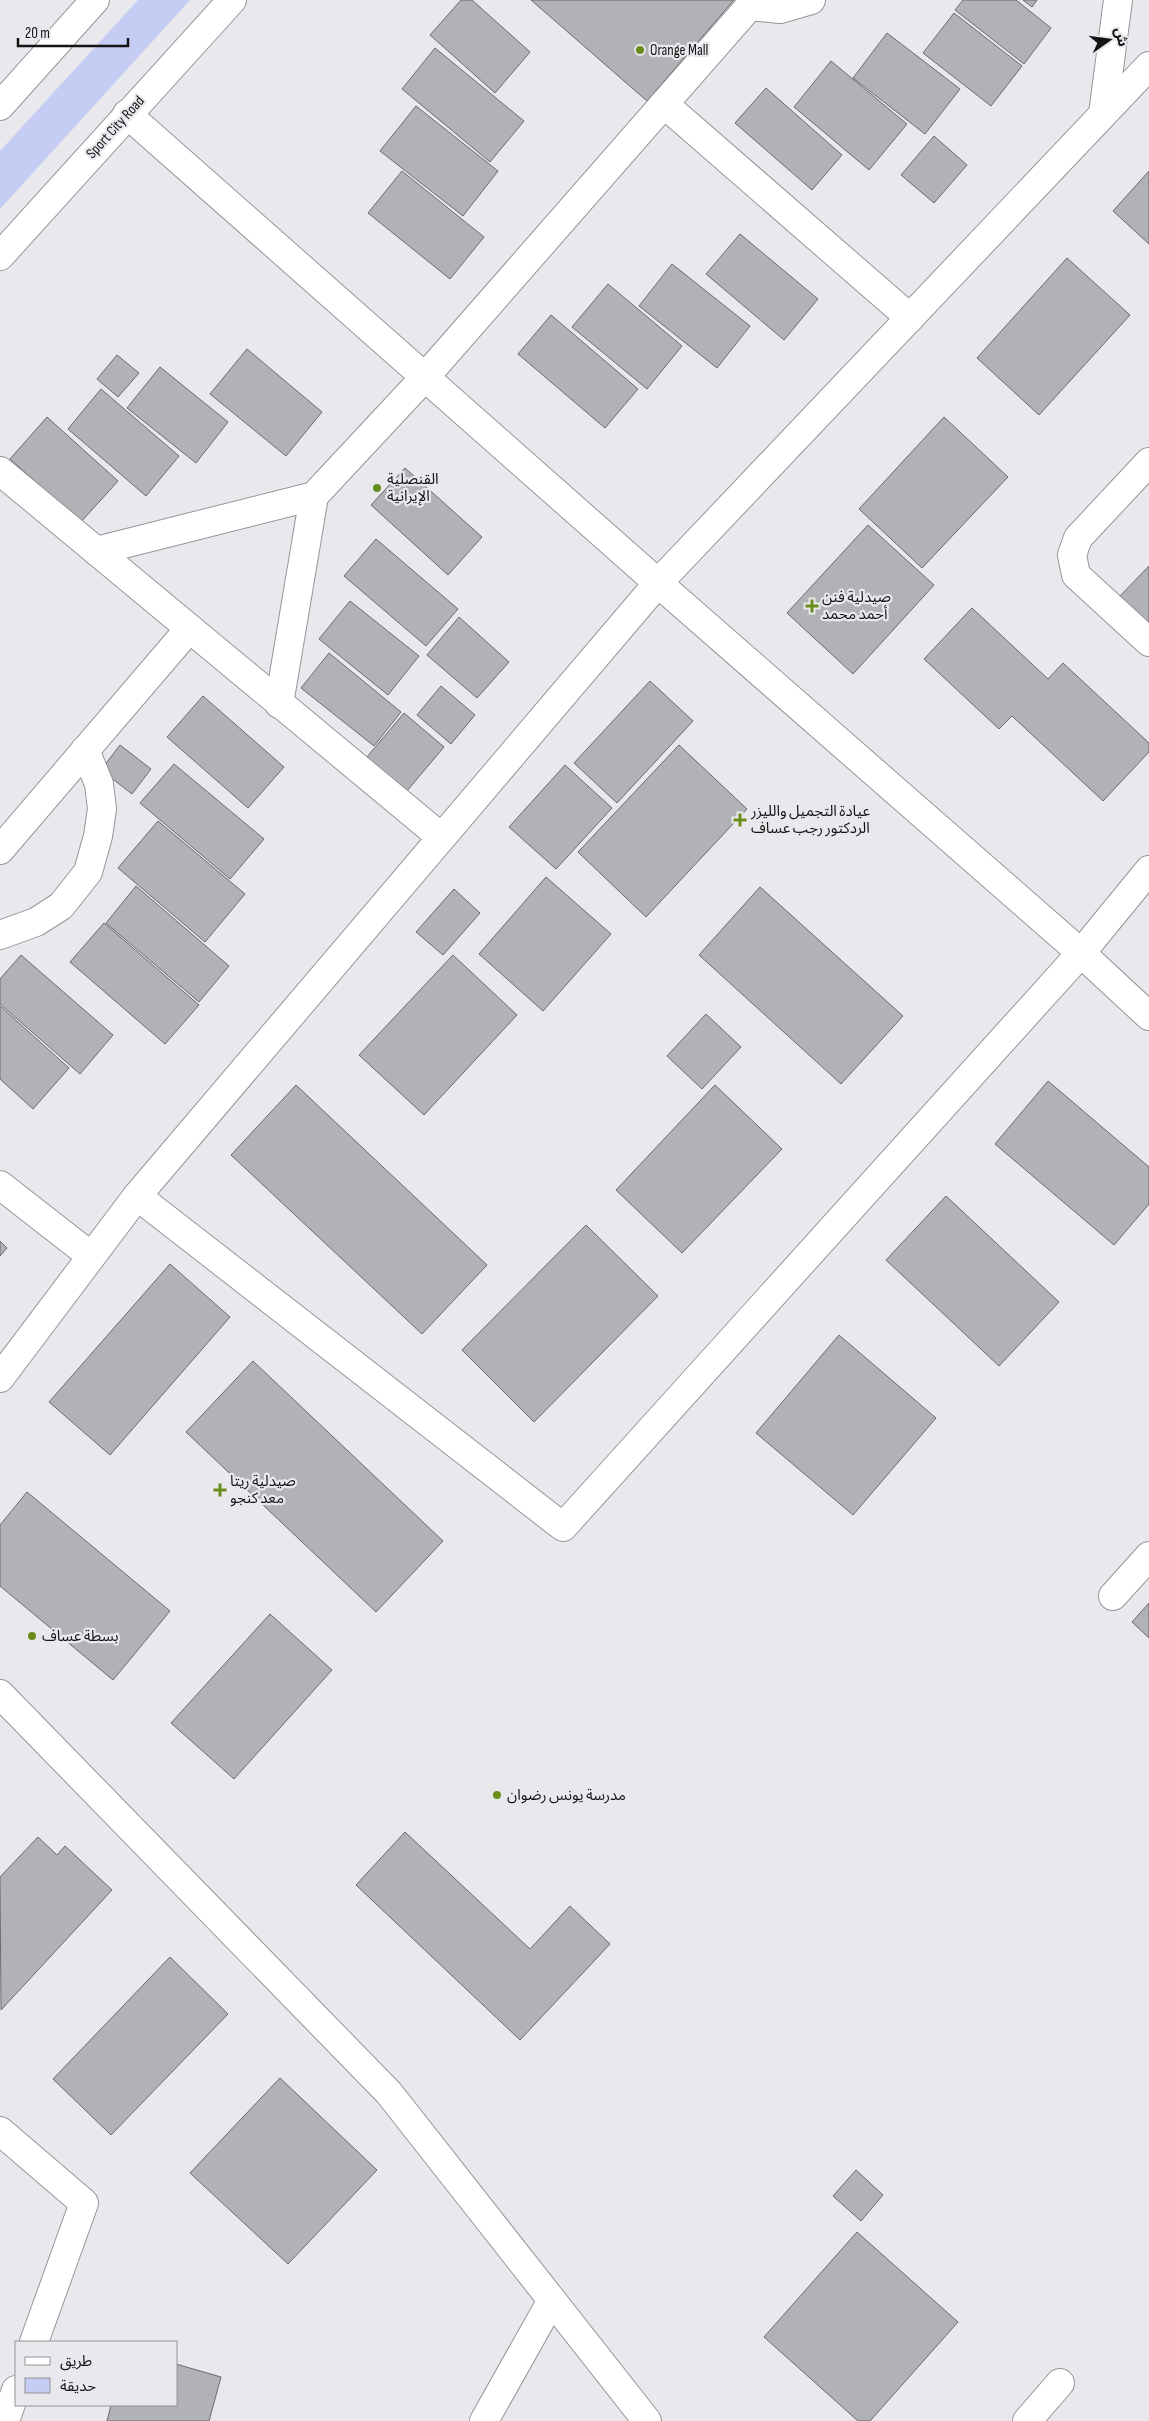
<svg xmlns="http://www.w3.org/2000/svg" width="1149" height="2421" font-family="'Sofia Sans Condensed','Noto Sans Arabic',sans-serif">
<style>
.green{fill:#c5cdf4}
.building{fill:#b1b2b5;stroke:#6a6b6e}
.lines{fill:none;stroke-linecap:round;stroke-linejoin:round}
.street-casing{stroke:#959699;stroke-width:30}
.secondary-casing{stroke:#959699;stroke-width:30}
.primary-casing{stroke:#959699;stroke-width:30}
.street{stroke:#fff;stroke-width:28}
.secondary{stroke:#fff;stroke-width:28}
.primary{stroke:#fff;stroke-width:28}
.poi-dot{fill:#688e19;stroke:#e9e9ed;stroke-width:2}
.labels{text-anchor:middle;stroke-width:4.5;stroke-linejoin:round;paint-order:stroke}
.poi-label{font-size:15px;fill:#141415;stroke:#e9e9ed;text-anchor:start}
.street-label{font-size:15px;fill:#141415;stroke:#e9e9ed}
</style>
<rect width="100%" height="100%" fill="#e9e9ed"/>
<!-- green -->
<polygon class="green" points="138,0 190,0 0,209 0,151"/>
<!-- building -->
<g class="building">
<polygon points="461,0 472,0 530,52 495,93 430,35"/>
<polygon points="531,0 734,0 647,101"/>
<polygon points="963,0 1016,0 1051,28 1024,64 955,10"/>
<polygon points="1023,0 1037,0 1032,7"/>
<polygon points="954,13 1022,66 991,106 923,53"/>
<polygon points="887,33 960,89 925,134 853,78"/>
<polygon points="435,48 524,121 490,162 402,89"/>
<polygon points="831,61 907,124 869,170 794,107"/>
<polygon points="766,88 842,155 812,190 735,123"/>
<polygon points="416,106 498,171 463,216 380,151"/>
<polygon points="934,136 967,165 934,203 901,175"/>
<polygon points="402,171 484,237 450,279 368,213"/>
<polygon points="1149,171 1149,244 1113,211"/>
<polygon points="740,234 818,299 784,340 706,274"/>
<polygon points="1067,258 1130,315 1039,415 977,358"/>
<polygon points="672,264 750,326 717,368 639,306"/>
<polygon points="608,284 682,346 647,389 572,327"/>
<polygon points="551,315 638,389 605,428 518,354"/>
<polygon points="247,349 322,412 286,456 210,394"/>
<polygon points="117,355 139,373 118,397 97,379"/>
<polygon points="160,367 228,422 196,463 127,408"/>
<polygon points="101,389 179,456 146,496 68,429"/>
<polygon points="47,417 118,481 81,522 10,459"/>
<polygon points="944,417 1008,477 922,568 859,509"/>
<polygon points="405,468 482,537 448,575 371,505"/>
<polygon points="868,525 934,585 853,674 787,613"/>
<polygon points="376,539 458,609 426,646 344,576"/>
<polygon points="1149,566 1149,628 1118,598"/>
<polygon points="350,601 419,656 388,695 319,639"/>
<polygon points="972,608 1048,679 1063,663 1149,743 1149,752 1103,801 1012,716 999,729 924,659"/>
<polygon points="459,617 509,662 477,698 427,655"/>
<polygon points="329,653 401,712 374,746 301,688"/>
<polygon points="650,681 693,721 617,803 574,763"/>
<polygon points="441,686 475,715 451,744 417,715"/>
<polygon points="203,696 284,767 248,808 167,737"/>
<polygon points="404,713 444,747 401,798 361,764"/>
<polygon points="120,745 151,769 132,794 101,770"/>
<polygon points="679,745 747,809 646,917 578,852"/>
<polygon points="174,764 264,839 230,879 140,803"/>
<polygon points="565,765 612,808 556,869 509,827"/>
<polygon points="158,821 245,894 205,942 118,868"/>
<polygon points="546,877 611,934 543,1011 479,954"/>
<polygon points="136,886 229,966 199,1002 106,923"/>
<polygon points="760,887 903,1016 841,1084 699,955"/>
<polygon points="454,889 480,913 443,955 416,932"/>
<polygon points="104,923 199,1005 165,1044 70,962"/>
<polygon points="21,955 113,1035 80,1074 0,1004 0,979"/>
<polygon points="453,955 517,1015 424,1115 359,1055"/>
<polygon points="0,1006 69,1068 33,1109 0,1079"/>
<polygon points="706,1014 741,1047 702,1089 667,1056"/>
<polygon points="1048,1081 1149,1167 1149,1204 1114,1245 995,1144"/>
<polygon points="296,1085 487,1265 422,1334 231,1155"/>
<polygon points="715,1085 782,1149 682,1253 616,1190"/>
<polygon points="946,1196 1059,1302 999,1366 886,1260"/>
<polygon points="586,1225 658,1296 534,1422 462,1350"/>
<polygon points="0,1241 7,1248 0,1256"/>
<polygon points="170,1264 230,1317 110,1455 49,1402"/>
<polygon points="839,1335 936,1418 853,1515 756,1433"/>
<polygon points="253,1361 443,1541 376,1612 186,1432"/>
<polygon points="27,1492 170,1611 113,1680 0,1586 0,1525"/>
<polygon points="1149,1603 1149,1638 1132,1622"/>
<polygon points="270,1614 332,1670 234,1779 171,1723"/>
<polygon points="405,1832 530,1949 570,1906 610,1944 520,2040 356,1885"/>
<polygon points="38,1837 57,1855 65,1846 112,1890 1,2010 0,1877"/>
<polygon points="170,1957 228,2014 111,2135 53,2079"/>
<polygon points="280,2078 377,2170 288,2264 190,2173"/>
<polygon points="856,2170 883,2195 861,2221 833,2196"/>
<polygon points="857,2232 958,2322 870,2421 858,2421 764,2337"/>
<polygon points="176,2364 221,2377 209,2421 107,2421 111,2405 176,2405"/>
</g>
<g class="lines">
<!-- street casing -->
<g class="street-casing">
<g id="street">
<polyline points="750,6 780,9 811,0"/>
<polyline points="664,104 910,318"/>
<polyline points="1103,114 1118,0"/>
<polyline points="1149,462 1078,538 1072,555 1076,575 1149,642"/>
<polyline points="0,471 441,837"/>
<polyline points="96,551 314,496 425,377 755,0"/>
<polyline points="279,704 314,496"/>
<polyline points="0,850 189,629"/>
<polyline points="0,935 36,922 61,906 88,872 98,836 102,809 99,784 85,750"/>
<polyline points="0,1185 91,1256"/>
<polyline points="137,1196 563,1527 1081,953 1149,870"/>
<polyline points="0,1378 137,1196 658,583 1149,66"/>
<polyline points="1113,1596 1149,1556"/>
<polyline points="0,1694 389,2093 647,2421"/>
<polyline points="0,2131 84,2203 34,2342"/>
<polyline points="5,2421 16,2390"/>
<polyline points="484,2421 552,2300"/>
<polyline points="1027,2421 1060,2383"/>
</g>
</g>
<!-- secondary casing -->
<g class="secondary-casing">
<polyline id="secondary" points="127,114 658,583 1081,953 1149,1016"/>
</g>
<!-- primary casing -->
<g class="primary-casing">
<g id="primary">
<polyline points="0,106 95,0"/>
<polyline points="0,256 232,0"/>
</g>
</g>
<!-- street -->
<use href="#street" class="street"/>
<!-- secondary -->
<use href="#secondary" class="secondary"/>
<!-- primary -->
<use href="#primary" class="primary"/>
</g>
<!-- markers -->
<g class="poi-dot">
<circle cx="640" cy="50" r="5"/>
<circle cx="377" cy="488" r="5"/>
<path d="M809.5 598.5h5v5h5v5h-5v5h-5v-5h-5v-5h5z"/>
<path d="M737.5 812.5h5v5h5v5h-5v5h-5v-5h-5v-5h5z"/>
<path d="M217.5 1482.5h5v5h5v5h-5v5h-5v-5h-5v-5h5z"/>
<circle cx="32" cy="1636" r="5"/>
<circle cx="497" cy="1795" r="5"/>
</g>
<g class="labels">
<!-- poi labels -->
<g class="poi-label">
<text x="650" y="55">Orange Mall</text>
<text x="387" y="484">القنصلية<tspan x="387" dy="17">الإيرانية</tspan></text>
<text x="822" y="602">صيدلية فنن<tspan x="822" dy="17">أحمد محمد</tspan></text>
<text x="751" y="816">عيادة التجميل والليزر<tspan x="751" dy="17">الردكتور رجب عساف</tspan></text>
<text x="230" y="1486">صيدلية ريتا<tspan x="230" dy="17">معد كنجو</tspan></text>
<text x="42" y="1641">بسطة عساف</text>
<text x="507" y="1800">مدرسة يونس رضوان</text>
</g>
<!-- street labels -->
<g class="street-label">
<text transform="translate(115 127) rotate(-48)" y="5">Sport City Road</text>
</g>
</g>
<!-- legend -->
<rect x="15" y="2341" width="162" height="65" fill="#e9e9ed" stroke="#949497"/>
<rect x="25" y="2357" width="25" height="8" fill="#ffffff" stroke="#949497"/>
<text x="60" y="2366" font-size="15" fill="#141415">طريق</text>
<rect x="25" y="2378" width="25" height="15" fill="#c5cdf4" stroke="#949497"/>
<text x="60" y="2391" font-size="15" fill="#141415">حديقة</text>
<!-- north arrow -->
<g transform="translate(1109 40) rotate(76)" stroke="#e9e9ed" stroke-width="4" paint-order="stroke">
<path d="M0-4L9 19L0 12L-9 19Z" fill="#141415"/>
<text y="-8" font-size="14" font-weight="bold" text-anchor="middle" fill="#141415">ش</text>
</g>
<!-- scale -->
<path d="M18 38v8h110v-8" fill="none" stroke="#141415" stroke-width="2.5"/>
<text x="25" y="38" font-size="15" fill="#141415" stroke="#e9e9ed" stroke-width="4" paint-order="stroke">20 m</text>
</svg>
